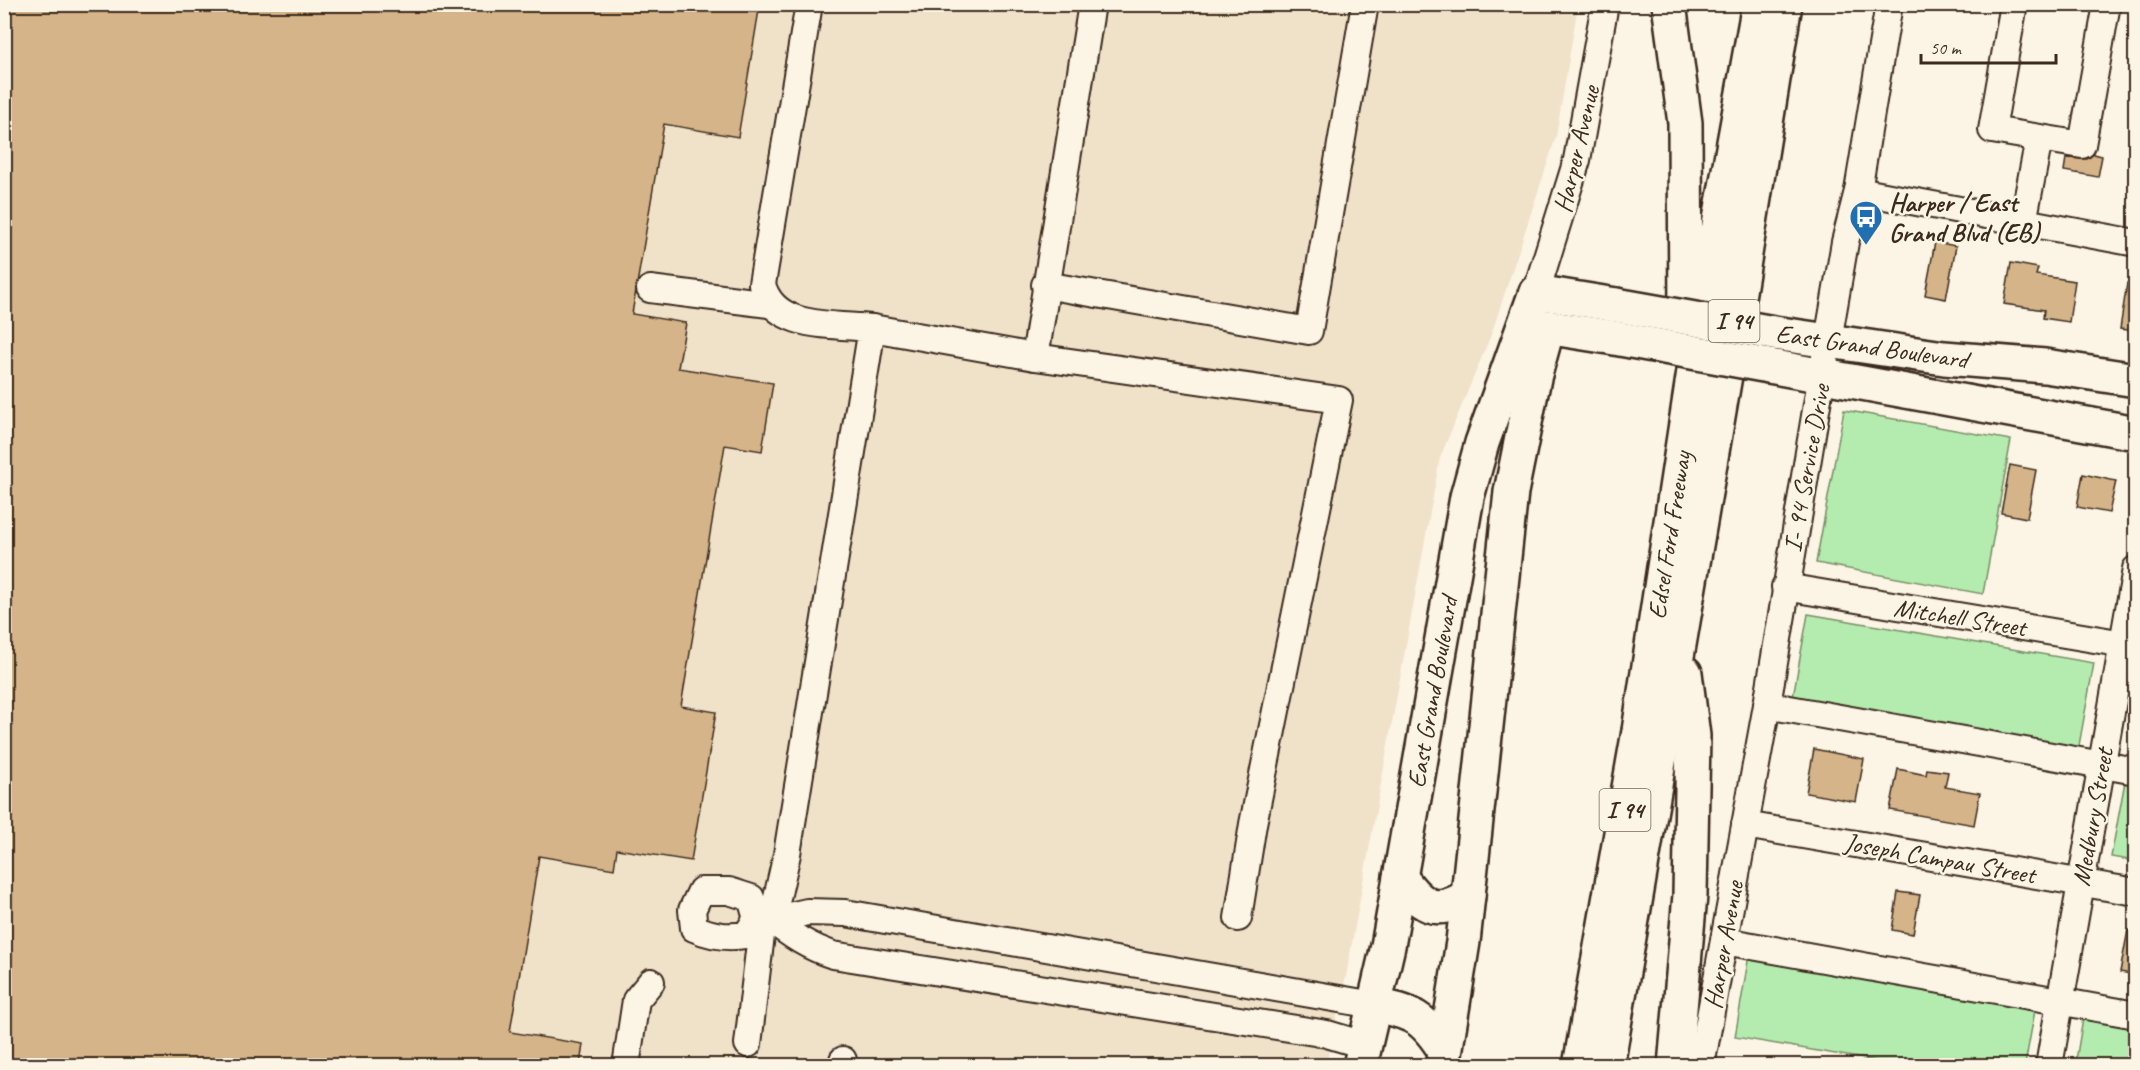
<svg xmlns="http://www.w3.org/2000/svg" width="2140" height="1070" font-family="Caveat,sans-serif">
<style>
.built{fill:#f0e2c9}
.green{fill:#b4ecaf;stroke:#788b66;stroke-width:1.5}
.building{fill:#d4b488;stroke:#3b2a1e;stroke-width:1.5}
.lines{fill:none;stroke-linecap:round;stroke-linejoin:round}
.minor-casing{stroke:#3b2a1e;stroke-width:30}
.major-casing{stroke:#3b2a1e;stroke-width:38}
.highway-casing{stroke:#3b2a1e;stroke-width:38}
.minor{stroke:#fcf5e5;stroke-width:26}
.major{stroke:#fcf5e5;stroke-width:33}
.highway{stroke:#fcf5e5;stroke-width:33}
.major-bridge-casing{stroke:#3b2a1e;stroke-width:38;stroke-linecap:butt}
.major-bridge{stroke:#fcf5e5;stroke-width:33}
.labels{text-anchor:middle;stroke-width:5;stroke-linejoin:round;paint-order:stroke}
.shield{fill:#fcf5e5;stroke:#75675a;stroke-width:1.5}
.shield-label{font-size:24px;font-weight:bold;fill:#3b2a1e}
.street-label{font-size:26px;fill:#3b2a1e;stroke:#fcf5e5}
.poi-label{font-size:26px;font-weight:bold;fill:#3b2a1e;stroke:#fcf5e5;text-anchor:start}
</style>
<rect width="100%" height="100%" fill="#fcf5e5"/>
<filter id="ink" filterUnits="userSpaceOnUse"><feTurbulence type="fractalNoise" baseFrequency=".0167" numOctaves="2"/><feDisplacementMap in="SourceGraphic" scale="12" xChannelSelector="R" yChannelSelector="G"/><feConvolveMatrix kernelMatrix="1 2 1 2 8 2 1 2 1" color-interpolation-filters="sRGB"/></filter>
<g filter="url(#ink)">
<!-- built -->
<polygon class="built" points="5,5 1578,5 1556,137 1491,335 1440,458 1347,971 1326,1065 5,1066"/>
<!-- green -->
<g class="green">
<polygon points="1844,410 2011,440 1983,594 1816,563"/>
<polygon points="1808,614 2094,663 2078,751 1792,702"/>
<polygon points="2126,776 2135,778 2135,861 2111,857"/>
<polygon points="1749,955 2036,1005 2025,1065 1900,1065 1735,1037"/>
<polygon points="2084,1013 2135,1022 2135,1065 2075,1066"/>
</g>
<!-- building -->
<g class="building">
<polygon points="4,4 760,4 738,137 664,124 632,314 686,323 678,368 773,383 762,451 725,445 681,706 716,712 691,861 617,849 614,869 539,856 510,1032 583,1044 580,1065 4,1065"/>
<polygon points="2094,154 2102,156 2098,177 2064,171 2066,158 2087,159"/>
<polygon points="1935,242 1956,246 1946,299 1925,295"/>
<polygon points="2011,263 2038,268 2036,275 2075,281 2069,322 2043,318 2044,310 2004,304"/>
<polygon points="2127,283 2136,283 2136,331 2120,329"/>
<polygon points="2010,465 2036,470 2027,518 2001,513"/>
<polygon points="2083,474 2116,481 2109,513 2077,507"/>
<polygon points="1814,749 1864,759 1856,802 1806,793"/>
<polygon points="1898,769 1926,775 1927,769 1948,772 1945,787 1980,793 1974,825 1890,810"/>
<polygon points="1898,892 1920,895 1913,934 1892,930"/>
<polygon points="2128,930 2136,931 2136,975 2120,972"/>
</g>
<g class="lines">
<!-- minor casing -->
<g class="minor-casing">
<g id="minor">
<polyline points="2014,4 1992,130 2082,145 2107,4"/>
<polyline points="1858,191 2136,243"/>
<polyline points="2023,222 2039,139"/>
<polyline points="1045,285 1309,331 1365,4"/>
<polyline points="650,289 769,304"/>
<polyline points="1536,292 1577,160 1605,4"/>
<polyline points="872,328 1035,357 1092,4"/>
<polyline points="1035,357 1339,400 1253,824 1238,918"/>
<polyline points="1785,587 2136,646"/>
<polyline points="1767,705 2136,771"/>
<polyline points="1745,825 2136,892"/>
<path d="M 701,891 L 729,891 L 751,898 L 757,919 L 746,935 C 727,938 712,936 694,928 L 692,910 Z"/>
<path d="M 757,919 L 772,920 L 787,854 L 872,328 C 833,324 773,330 762,284 L 809,4"/>
<polyline points="772,920 807,912 845,913 1374,1005"/>
<path d="M 772,920 C 792,936 809,947 833,955 L 1327,1034 L 1364,1045"/>
<polyline points="1724,941 2136,1015"/>
<polyline points="748,1044 763,918"/>
<polyline points="626,1066 636,1000 651,982"/>
<polyline points="842,1066 843,1060"/>
<polyline points="1701,1066 1767,705 1816,410 1845,242 1858,191 1889,4"/>
<polyline points="2049,1066 2136,569"/>
</g>
</g>
<!-- major casing -->
<g class="major-casing">
<g id="major">
<polyline points="1527,324 1609,337"/>
<polyline points="1774,333 1944,358 2045,366 2136,380"/>
<polyline points="1769,366 2136,433"/>
<path d="M 1400,877 C 1421,906 1435,917 1468,896"/>
<path d="M 1374,1005 C 1412,1012 1424,1017 1445,1051"/>
<polyline points="1360,1066 1388,946 1467,497 1482,443 1536,292 1616,305"/>
<polyline points="1443,1066 1463,942 1511,492 1534,378 1548,327"/>
</g>
</g>
<!-- highway casing -->
<g class="highway-casing">
<g id="highway">
<polyline points="1669,4 1685,123 1686,323"/>
<polyline points="1580,1066 1639,731 1701,325 1759,4"/>
<polyline points="1607,1066 1734,323 1785,4"/>
<polyline points="1675,1066 1690,895 1693,736 1685,673"/>
</g>
</g>
<!-- minor -->
<use href="#minor" class="minor"/>
<!-- major -->
<use href="#major" class="major"/>
<!-- highway -->
<use href="#highway" class="highway"/>
<!-- major-bridge casing -->
<g class="major-bridge-casing">
<g id="major-bridge">
<polyline points="1616,305 1774,333"/>
<polyline points="1609,337 1769,366"/>
</g>
</g>
<!-- major-bridge -->
<use href="#major-bridge" class="major-bridge"/>
</g>
</g>
<!-- icons -->
<defs>
<g id="bus-pin" transform="scale(1.725)"><path d="M0 17L-7.5 6A9.5 9.5 0 1 1 7.5 6Z" fill="#1f6fb2" stroke="#fcf5e5"/><path d="M-5-6H5V4H4V6H2V4H-2V6H-4V4H-5ZM-3.5-4V0h7V-4ZM-3.5 1.2v1.5H-2V1.2ZM2 1.2v1.5H3.5V1.2Z" fill="#fff"/></g>
</defs>
<g fill-rule="evenodd">
<use href="#bus-pin" x="1866" y="217"/>
</g>
<g class="labels">
<!-- shield labels -->
<g class="shield">
<rect x="1708.5" y="300" width="51" height="42" rx="4.5"/>
<rect x="1599.5" y="789" width="51" height="42" rx="4.5"/>
</g>
<g class="shield-label">
<text x="1734" y="329">I 94</text>
<text x="1625" y="818">I 94</text>
</g>
<!-- street labels -->
<g class="street-label">
<text transform="translate(1576 149) rotate(-77)" y="9">Harper Avenue</text>
<text transform="translate(1872 346) rotate(8)" y="9">East Grand Boulevard</text>
<text transform="translate(1806 468) rotate(-80)" y="9">I- 94 Service Drive</text>
<text transform="translate(1669 535) rotate(-81)" y="9">Edsel Ford Freeway</text>
<text transform="translate(1960 617) rotate(9)" y="9">Mitchell Street</text>
<text transform="translate(1432 692) rotate(-80)" y="9">East Grand Boulevard</text>
<text transform="translate(2092 817) rotate(-80)" y="9">Medbury Street</text>
<text transform="translate(1940 858) rotate(10)" y="9">Joseph Campau Street</text>
<text transform="translate(1723 945) rotate(-80)" y="9">Harper Avenue</text>
</g>
<!-- poi labels -->
<g class="poi-label">
<text x="1889" y="211">Harper / East<tspan x="1889" dy="30">Grand Blvd (EB)</tspan></text>
</g>
</g>
<!-- margin -->
<rect width="2140" height="1070" fill="none" stroke="#fcf5e5" stroke-width="24"/>
<rect x="12" y="12" width="2116" height="1046" fill="none" stroke="#3b2a1e" stroke-width="2" filter="url(#ink)"/>
<!-- scale -->
<path d="M1921 54v9h135v-9" fill="none" stroke="#3b2a1e" stroke-width="3"/>
<text x="1930" y="54" font-size="18" fill="#3b2a1e" stroke="#fcf5e5" stroke-width="4.5" paint-order="stroke">50 m</text>
</svg>
